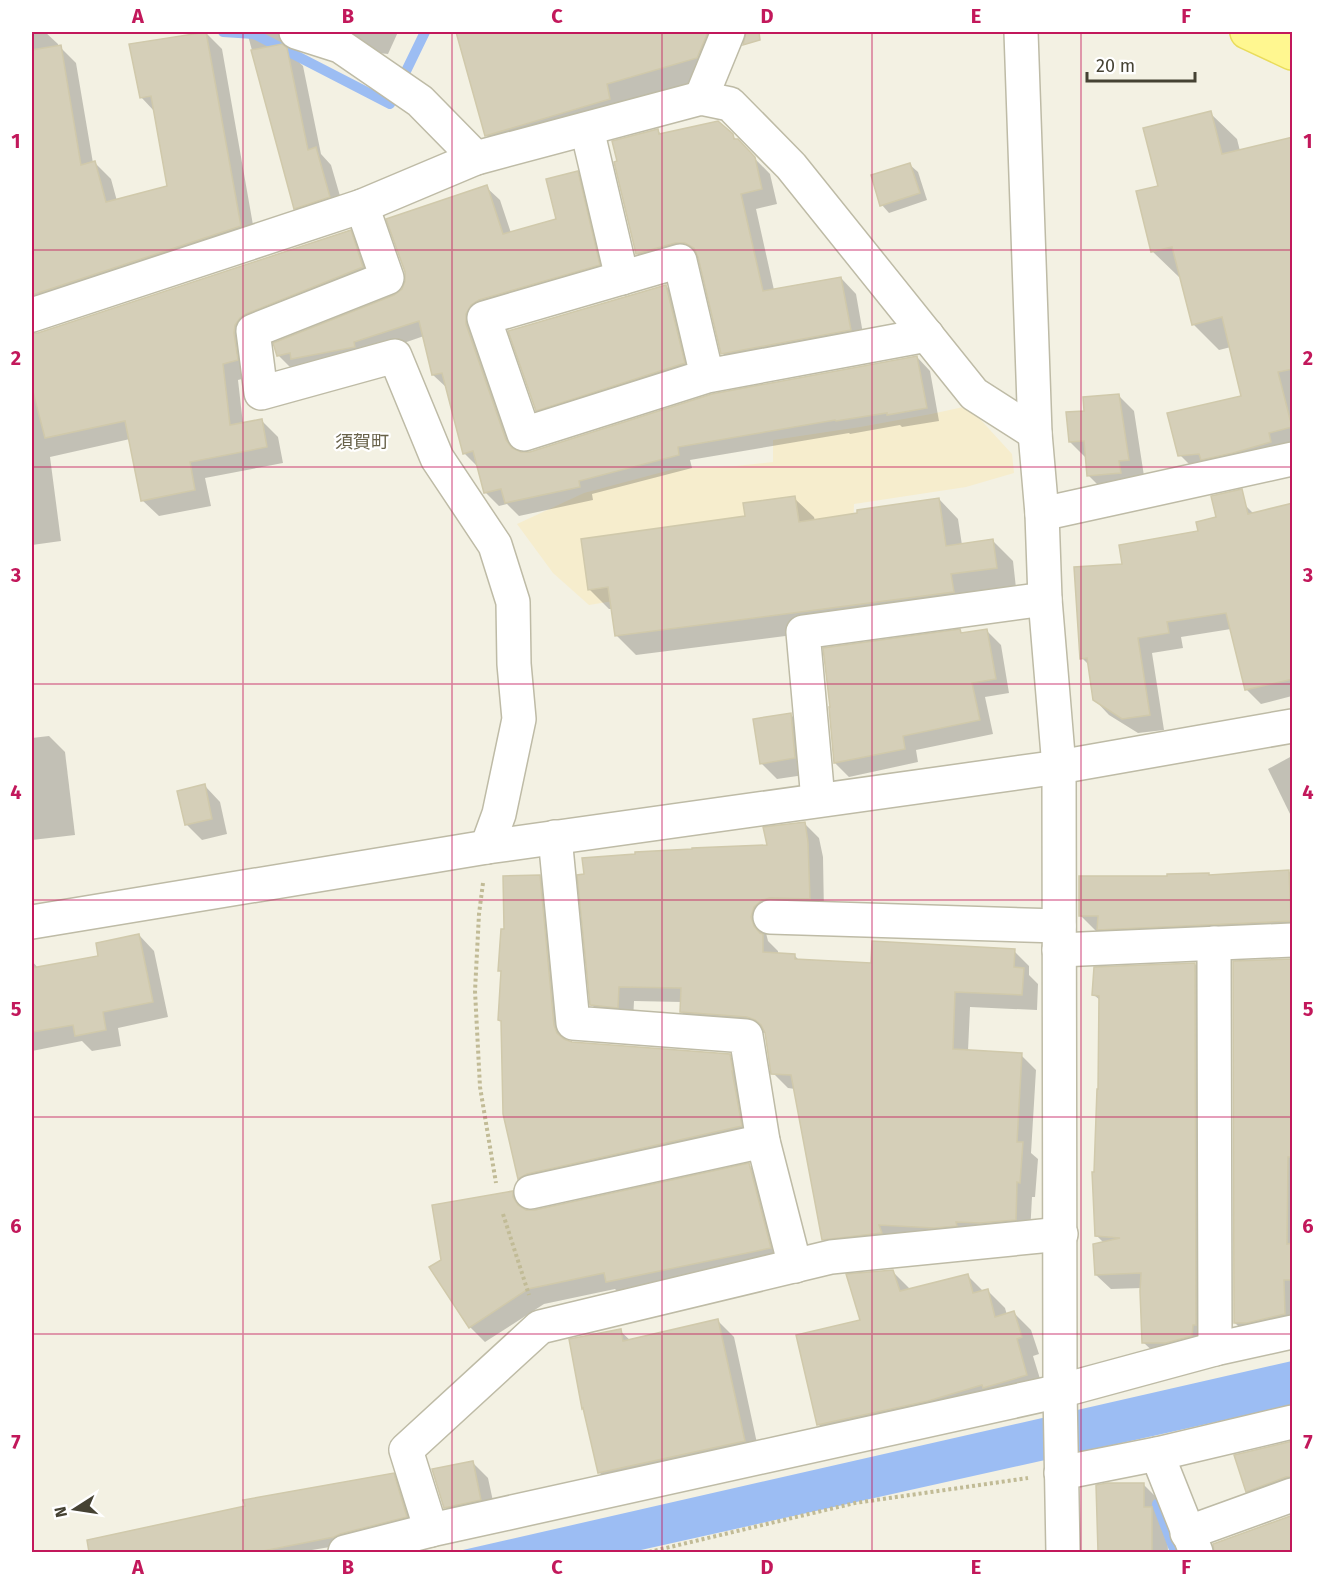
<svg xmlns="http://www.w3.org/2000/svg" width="1324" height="1584" font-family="'Fira Sans','Noto Sans JP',sans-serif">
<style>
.commercial{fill:#f6edcd}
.water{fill:#9cbdf3}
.shadow{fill:#0003}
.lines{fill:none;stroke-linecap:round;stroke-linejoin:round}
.stream{stroke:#9cbdf3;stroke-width:10}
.building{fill:#d5cfb8;stroke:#d0c9ab;stroke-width:1.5}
.minor-casing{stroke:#bebba6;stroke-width:36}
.major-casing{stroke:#e9dc5b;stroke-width:36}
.path{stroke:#c1bb96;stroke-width:4;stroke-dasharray:3 3;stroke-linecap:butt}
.minor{stroke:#fff;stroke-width:33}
.major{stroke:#fff790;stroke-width:33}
.grid{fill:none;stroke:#c2185b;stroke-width:1.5;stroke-opacity:0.55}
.labels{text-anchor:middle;stroke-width:4.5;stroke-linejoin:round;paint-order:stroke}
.neighbourhood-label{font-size:18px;fill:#68624a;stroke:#fff}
.neatline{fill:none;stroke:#c2185b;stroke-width:2}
.grid-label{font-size:20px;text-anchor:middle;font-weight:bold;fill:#c2185b}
</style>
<rect width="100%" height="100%" fill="#f3f1e3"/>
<!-- commercial -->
<polygon class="commercial" points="968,406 1012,454 1014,473 966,487 854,504 852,559 748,579 589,605 553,573 517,524 584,493 674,469 736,466 773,462 773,440 860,427 931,414"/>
<!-- water -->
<polygon class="water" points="1292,1361 1292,1405 632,1552 454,1552"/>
<!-- shadow -->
<g class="shadow">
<polygon points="32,32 45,32 58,44 58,47 60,47 76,63 93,163 95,163 111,179 117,201 169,187 155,112 141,97 206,33 222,49 256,242 32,323 32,245 44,242 52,195 32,198"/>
<polygon points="247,32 291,32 293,53 296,59 303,66 321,154 331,165 345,213 311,224 295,208"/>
<polygon points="332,32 398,32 388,54 378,53"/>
<polygon points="458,32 722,32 721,81 510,159 486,135"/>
<polygon points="1210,113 1237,139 1240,151 1292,138 1292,469 1206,481 1180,455 1243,397 1231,347 1219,350 1193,324 1181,276 1179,277 1152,251 1160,187"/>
<polygon points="720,123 770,174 777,204 756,209 774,290 841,278 856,294 865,345 738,369 723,354 700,258 691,258 652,269 637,254 658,131 662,135"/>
<polygon points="910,165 918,172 927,200 889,213 882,205"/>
<polygon points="577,172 590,186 612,278 479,339 518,453 530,453 917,357 930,371 939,421 902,427 900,425 850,434 849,433 690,460 692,468 592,494 593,500 519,516 507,504 499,506 485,492 477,466 464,453 447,388 433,375 424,336 366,356 291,368 278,355 395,297 402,291 486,187 500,200 511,233 558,220"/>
<polygon points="350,232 366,248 379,283 262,329 253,376 238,380 243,424 261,420 278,437 283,463 205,478 211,506 159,516 142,500 130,439 50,457 61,541 32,545 32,335 38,334"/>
<polygon points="666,286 677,297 695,374 548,421 537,410"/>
<polygon points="1118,395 1134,411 1144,476 1135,476 1136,488 1104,491 1088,475 1086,458 1070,442"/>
<polygon points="794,498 814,517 815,521 939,499 958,519 962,545 993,541 1013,561 1016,588 973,612 636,655 616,635 612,609 609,609 589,589 747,517"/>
<polygon points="1292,504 1292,696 1261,704 1246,689 1231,629 1181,637 1183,648 1152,653 1164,730 1138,733 1109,715 1094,699 1089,665 1082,658 1124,566 1200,532 1218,518 1245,505 1254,514"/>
<polygon points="960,631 964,635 987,631 1001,645 1009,693 985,697 993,734 916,750 918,762 849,777 835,763"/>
<polygon points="791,715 807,731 811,774 777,779 761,763"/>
<polygon points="49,736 65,752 75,835 32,840 32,738"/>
<polygon points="1292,756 1292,818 1268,769"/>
<polygon points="205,786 220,802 227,834 202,840 186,824"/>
<polygon points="804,823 819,838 823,857 824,914 769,922 766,933 768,941 778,951 778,955 795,956 799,960 873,964 1014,951 1029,966 1029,975 1038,984 1037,1010 970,1007 968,1051 1021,1055 1036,1070 1031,1153 1038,1159 1035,1197 1032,1197 1030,1234 838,1254 823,1239 795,1089 788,1088 773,1073 766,1033 697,1027 681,1012 682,1002 634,1001 633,1022 607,1020 592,1005 769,847"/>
<polygon points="1292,872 1292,943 1102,937 1081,916 1168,878 1208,874 1210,876"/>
<polygon points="539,877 550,887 564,1036 566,1042 729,1055 740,1066 751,1137 530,1188 519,1178 502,973 500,971 506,931"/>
<polygon points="139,935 154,951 168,1017 118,1028 121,1046 92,1051 82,1041 32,1051 32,961 38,968 100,957"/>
<polygon points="1292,960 1292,1338 1257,1344 1235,1323 1234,963"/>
<polygon points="1195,964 1210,979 1210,1339 1159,1357 1144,1343 1142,1288 1111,1289 1096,1275 1104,1243 1097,1236 1095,1173 1101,1001 1094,995"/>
<polygon points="749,1165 764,1180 785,1263 623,1297 615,1289 544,1304 485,1342 470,1327 512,1193 528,1208 528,1212 535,1212"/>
<polygon points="892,1271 910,1289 968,1276 984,1292 988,1291 1005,1308 1007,1315 1014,1313 1031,1330 1039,1354 1033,1356 1044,1392 836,1442 819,1425 798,1336 861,1321"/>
<polygon points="718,1321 734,1337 760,1457 615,1488 599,1472 620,1331 630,1340"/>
<polygon points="1292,1443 1292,1496 1263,1507 1248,1491"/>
<polygon points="472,1462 488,1478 496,1515 461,1523 445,1507"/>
<polygon points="393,1474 401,1482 414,1524 342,1545 300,1552 139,1552 135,1531"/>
<polygon points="1143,1484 1159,1500 1160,1517 1167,1524 1168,1552 1099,1552 1098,1486"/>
<polygon points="1292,1516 1292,1552 1215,1552 1214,1545"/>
</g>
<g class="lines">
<!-- stream -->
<g class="stream">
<polyline points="223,32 254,34 390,104 425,32"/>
<polyline points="1157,1504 1175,1552"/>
</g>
</g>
<!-- building -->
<g class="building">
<polygon points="206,32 241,226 32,295 32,50 61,45 81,165 95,161 106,202 167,186 151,96 140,98 129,44"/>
<polygon points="456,32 708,32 697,58 607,84 610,99 485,136"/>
<polygon points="746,32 759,32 760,40 743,45"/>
<polygon points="282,44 287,48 308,150 316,147 330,197 294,209 251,50"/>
<polygon points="1211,111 1222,154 1293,137 1293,369 1278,372 1292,427 1269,433 1271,442 1233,453 1201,460 1199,454 1178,456 1167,413 1241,396 1222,317 1192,325 1172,247 1151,252 1136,191 1158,186 1143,128"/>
<polygon points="718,121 733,134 734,139 738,139 755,157 762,189 741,194 763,291 841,277 851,330 721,354 698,257 694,248 685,243 675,243 636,254 614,162 617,161 612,141 658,129 659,134"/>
<polygon points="910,163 920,193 880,206 871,175"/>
<polygon points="578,171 600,265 479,300 471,305 466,314 466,324 506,440 512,448 521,452 530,452 712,394 917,356 927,408 887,415 887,413 836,421 835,420 678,447 679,455 579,481 580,487 505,503 501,489 484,493 473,451 463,454 442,373 432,375 419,321 354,342 355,347 291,359 290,353 277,356 273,343 394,295 402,289 405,281 405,272 386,219 487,185 503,234 556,219 546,179"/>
<polygon points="351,230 363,267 246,314 240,318 235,325 234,333 238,360 223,364 230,425 262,419 267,447 190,462 195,490 141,501 125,421 45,438 32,388 32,333 38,333"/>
<polygon points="666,285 685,363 536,411 508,331"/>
<polygon points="1119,394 1129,460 1119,461 1121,473 1087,476 1084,441 1069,442 1066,412 1084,411 1083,397"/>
<polygon points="1242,489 1248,514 1293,503 1293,679 1245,690 1226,613 1167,622 1169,633 1138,638 1150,715 1122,719 1093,700 1087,658 1080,659 1074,567 1122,564 1119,545 1198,531 1196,522 1216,517 1211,496"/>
<polygon points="795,496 799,522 857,513 857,510 939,498 946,546 993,539 997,568 951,574 954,592 615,636 608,587 588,590 581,539 745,516 743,503"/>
<polygon points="960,629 961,633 987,629 996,679 972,683 980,720 903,736 905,749 834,763 829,707 830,707 823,648"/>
<polygon points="791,713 795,758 760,764 753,719"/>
<polygon points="205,784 212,819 185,825 177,791"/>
<polygon points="805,822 808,842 810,899 770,898 762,900 754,907 751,917 754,926 760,933 763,934 763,952 795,954 795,959 871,963 872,941 1015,949 1014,967 1024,968 1022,995 955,992 953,1049 1022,1053 1017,1142 1023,1142 1020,1183 1017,1182 1016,1220 980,1223 956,1222 957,1226 934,1228 879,1225 882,1233 822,1240 791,1075 771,1074 765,1033 761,1025 755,1020 747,1017 680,1012 681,988 619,987 618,1008 590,1005 577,875 584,874 582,858 635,854 635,852 692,849 692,848 767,845 763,827"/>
<polygon points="1289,870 1291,921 1097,930 1098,916 1079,916 1079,876 1167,876 1167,874 1209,873 1209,875"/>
<polygon points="540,875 554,1025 557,1033 564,1039 572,1042 730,1054 733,1071 732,1071 742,1126 527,1174 518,1179 503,1114 501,1021 498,1020 501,971 498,971 501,929 504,929 503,876"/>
<polygon points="139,934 153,1002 103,1012 106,1030 75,1036 73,1025 32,1032 32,968 98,956 96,943"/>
<polygon points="1292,959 1293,1157 1288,1157 1287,1244 1293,1243 1293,1280 1284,1280 1285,1314 1247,1323 1234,1323 1233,961"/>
<polygon points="1195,963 1196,1325 1193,1325 1192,1336 1166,1343 1142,1343 1140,1291 1141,1273 1095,1275 1093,1244 1120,1238 1095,1236 1092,1172 1094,1172 1097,1089 1098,1089 1099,996 1092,995 1094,967"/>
<polygon points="749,1163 771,1248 606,1282 604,1273 528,1289 469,1328 429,1267 441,1260 432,1205 513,1191 513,1197 518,1205 526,1210 535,1210"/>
<polygon points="893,1270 900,1291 968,1274 973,1293 988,1289 995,1317 1014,1311 1022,1337 1017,1339 1027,1375 983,1388 982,1385 928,1401 817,1425 796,1335 860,1320 846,1274"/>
<polygon points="718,1319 745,1441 598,1473 583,1408 582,1409 569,1339 621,1329 623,1341"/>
<polygon points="1293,1441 1293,1477 1286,1477 1246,1492 1234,1455"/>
<polygon points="473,1461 481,1500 444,1508 432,1469"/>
<polygon points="394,1473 407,1517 340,1534 334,1537 258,1552 89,1552 87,1540 245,1506 243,1500"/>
<polygon points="1107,1483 1144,1483 1144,1507 1152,1507 1152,1552 1098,1552 1096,1485"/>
<polygon points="1293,1515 1293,1552 1214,1552 1213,1544"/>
</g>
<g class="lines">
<!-- minor casing -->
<g class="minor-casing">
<g id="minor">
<polyline points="296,32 340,46 420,101 476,158"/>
<polyline points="1021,32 1035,433 1042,514 1045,599 1059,767 1060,1391 1063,1552"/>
<polyline points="701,98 728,32"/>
<polyline points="587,129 622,278"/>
<polyline points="362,206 387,278 253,331 261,393 395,356 437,458 495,545 513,602 514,664 519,719 499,814 487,847"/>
<polyline points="32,315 362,206 476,158 701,98 730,104 791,166 974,394 1035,433"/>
<polyline points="707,376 680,261 484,318 524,434 707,376 927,335"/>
<polyline points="1042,514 1292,459"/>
<polyline points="818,800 803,632 1045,599"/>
<polyline points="555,837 573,1023 746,1036 763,1141 795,1266"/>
<polyline points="770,917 1059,926"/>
<polyline points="32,922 487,847 1059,767 1292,726"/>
<polyline points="1214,943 1215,1349"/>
<polyline points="1059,950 1292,940"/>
<polyline points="531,1192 763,1141"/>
<polyline points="1157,1454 1196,1552"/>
<polyline points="1061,1473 1157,1454 1292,1422"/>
<polyline points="431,1530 406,1450 540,1327 831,1257 1061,1234"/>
<polyline points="1187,1533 1292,1495"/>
<polyline points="345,1552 431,1530 1060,1391 1215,1349 1292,1332"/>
</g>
</g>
<!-- major casing -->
<g class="major-casing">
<polyline id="major" points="1247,32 1292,53"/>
</g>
<!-- path -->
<g class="path">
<polyline points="483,883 479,914 475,991 480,1087 496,1183"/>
<polyline points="503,1214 529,1295"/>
<polyline points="649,1552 855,1503 1028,1478"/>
</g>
<!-- minor -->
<use href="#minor" class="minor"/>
<!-- major -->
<use href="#major" class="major"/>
</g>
<!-- grid -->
<path class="grid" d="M 243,32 L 243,1552M 452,32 L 452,1552M 662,32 L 662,1552M 872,32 L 872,1552M 1081,32 L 1081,1552M 32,250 L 1292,250M 32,467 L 1292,467M 32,684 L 1292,684M 32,900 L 1292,900M 32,1117 L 1292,1117M 32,1334 L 1292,1334"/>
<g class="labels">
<!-- neighbourhood labels -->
<g class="neighbourhood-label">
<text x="362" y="448">須賀町</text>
</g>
</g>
<!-- border -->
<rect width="1324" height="1584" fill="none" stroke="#ffffff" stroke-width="66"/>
<!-- north arrow -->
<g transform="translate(75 1509) rotate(258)" stroke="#ffffff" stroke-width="4.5" paint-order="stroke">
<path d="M0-4.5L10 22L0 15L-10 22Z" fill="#454233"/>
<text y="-9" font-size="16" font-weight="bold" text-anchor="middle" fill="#454233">N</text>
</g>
<!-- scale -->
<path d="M1087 72v9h108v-9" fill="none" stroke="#454233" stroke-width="3"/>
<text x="1096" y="72" font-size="18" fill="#454233" stroke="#ffffff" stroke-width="4.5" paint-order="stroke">20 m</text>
<rect x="33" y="33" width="1258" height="1518" class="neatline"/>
<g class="grid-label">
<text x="138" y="23">A</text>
<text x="348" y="23">B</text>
<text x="557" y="23">C</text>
<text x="767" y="23">D</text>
<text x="976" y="23">E</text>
<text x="1186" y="23">F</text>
<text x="16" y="148">1</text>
<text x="1308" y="148">1</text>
<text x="16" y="365">2</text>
<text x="1308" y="365">2</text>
<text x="16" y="582">3</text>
<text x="1308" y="582">3</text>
<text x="16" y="799">4</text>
<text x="1308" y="799">4</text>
<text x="16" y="1016">5</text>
<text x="1308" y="1016">5</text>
<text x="16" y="1233">6</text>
<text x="1308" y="1233">6</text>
<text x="16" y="1449">7</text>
<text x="1308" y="1449">7</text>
<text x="138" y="1574">A</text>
<text x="348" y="1574">B</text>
<text x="557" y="1574">C</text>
<text x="767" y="1574">D</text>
<text x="976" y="1574">E</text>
<text x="1186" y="1574">F</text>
</g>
</svg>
